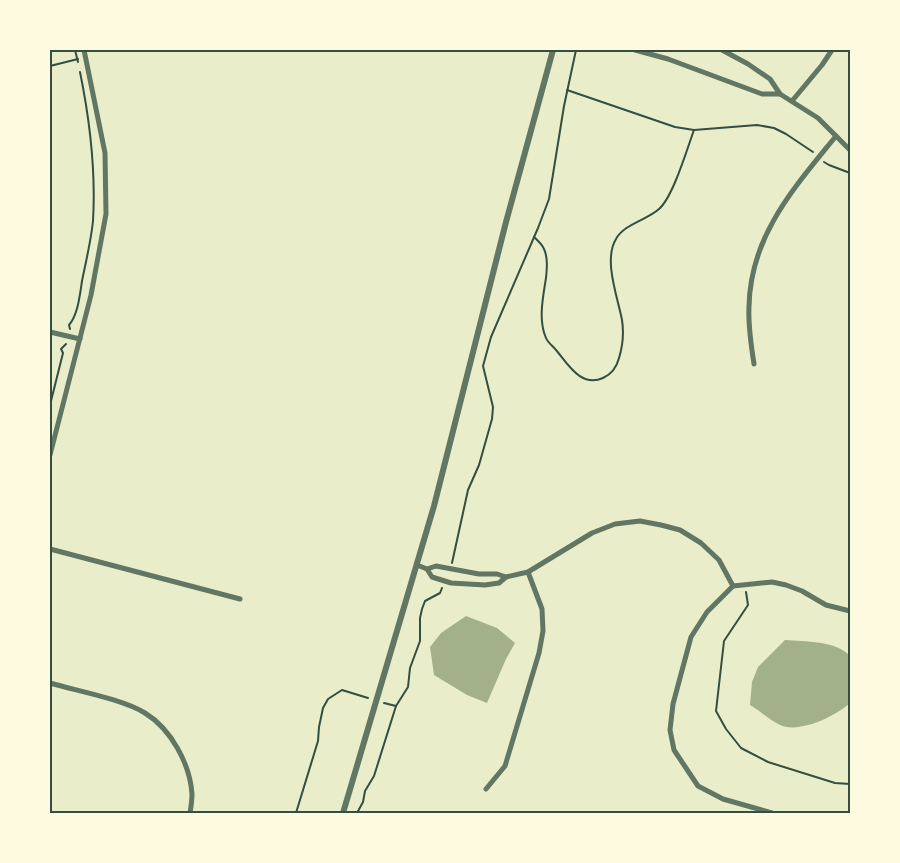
<svg xmlns="http://www.w3.org/2000/svg" width="900" height="863" font-family="Cabin,sans-serif">
<style>
.water{fill:#a3b18a}
.lines{fill:none;stroke-linecap:round;stroke-linejoin:round}
.path{stroke:#344e41;stroke-width:2}
.minor{stroke:#617663;stroke-width:5}
.tertiary{stroke:#617663;stroke-width:6}
.neatline{fill:none;stroke:#344e41;stroke-width:2}
</style>
<rect width="100%" height="100%" fill="#e9edc9"/>
<!-- water -->
<g class="water">
<polygon points="466,616 497,628 515,643 506,659 487,703 467,695 434,675 430,647 441,633"/>
<path d="M 785,640 C 805,642 835,640 850,656 L 850,703 C 836,716 799,734 780,725 C 770,720 760,711 750,705 L 752,682 L 758,667 Z"/>
</g>
<g class="lines">
<!-- path -->
<g class="path">
<polyline points="75,50 78,62"/>
<polyline points="50,66 78,59"/>
<polyline points="567,90 675,127 694,130 757,125 774,128 786,134 813,152"/>
<polyline points="824,162 829,165 850,173"/>
<path d="M 534,237 C 537,240 542,244 544,249 C 548,258 547,268 546,278 C 543,297 538,320 546,338 C 548,343 553,346 556,350 C 568,364 581,388 603,378 C 612,374 617,366 619,358 C 623,345 624,333 622,320 C 618,298 603,260 616,239 C 624,224 647,220 659,209 C 673,197 687,149 694,130"/>
<path d="M 70,329 L 69,325 C 78,315 80,294 82,281 C 86,261 91,241 93,221 C 96,170 90,121 80,72"/>
<polyline points="50,405 63,353 61,349 66,344"/>
<polyline points="452,563 468,490 479,465 492,419 493,407 483,366 491,337 538,228 549,199 564,106 576,50"/>
<polyline points="746,592 748,605 724,641 716,711 726,729 741,748 768,762 835,783 850,784"/>
<polyline points="384,703 396,706"/>
<polyline points="296,813 318,741 319,727 323,708 328,699 342,690 368,698"/>
<polyline points="357,813 363,802 365,791 374,776 396,706 408,687 410,668 420,641 420,618 422,609 425,601 440,593 442,588"/>
</g>
<!-- minor -->
<g class="minor">
<polyline points="635,50 668,59 762,94 780,94"/>
<polyline points="722,50 748,64 770,79 780,94 818,118 850,150"/>
<polyline points="792,101 822,65 832,50"/>
<polyline points="50,332 80,339"/>
<path d="M 754,364 C 751,345 748,326 749,307 C 750,236 794,188 836,136"/>
<polyline points="50,455 91,295 106,214 105,153 84,50"/>
<polyline points="50,549 240,599"/>
<polyline points="417,565 427,569 432,577 451,583 485,585 499,583 506,577 528,572 592,533 615,524 640,521 661,525 680,530 701,543 719,560 733,586"/>
<polyline points="427,569 436,566 479,574 497,574 506,577"/>
<polyline points="733,586 707,612 691,637 673,704 670,730 674,750 698,786 723,799 772,813"/>
<polyline points="733,586 772,582 786,585 802,591 826,605 850,611"/>
<path d="M 50,683 C 77,691 122,699 145,713 C 171,729 190,764 192,794 C 192,800 191,807 190,813"/>
<polyline points="486,789 505,766 539,653 543,631 542,609 528,572"/>
</g>
<!-- tertiary -->
<polyline class="tertiary" points="343,813 434,506 506,222 553,50"/>
</g>
<!-- border -->
<rect width="900" height="863" fill="none" stroke="#fefae0" stroke-width="102"/>
<rect x="51" y="51" width="798" height="761" class="neatline"/>
</svg>
